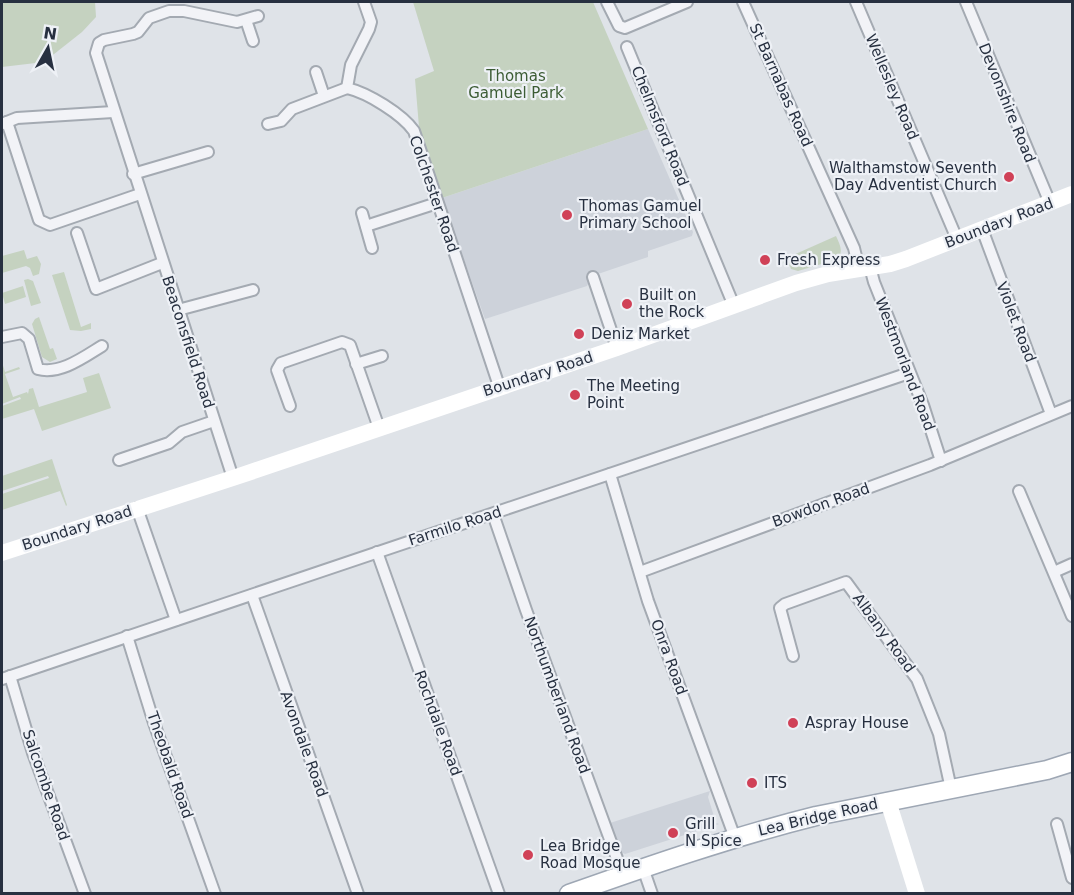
<svg xmlns="http://www.w3.org/2000/svg" width="1074" height="895" font-family="'DejaVu Sans',sans-serif">
<style>
.built{fill:#cdd2da}
.green{fill:#c5d2c0}
.lines{fill:none;stroke-linecap:round;stroke-linejoin:round}
.street-casing{stroke:#a4aab2;stroke-width:14}
.primary-casing{stroke:#9ea7b4;stroke-width:21}
.street{stroke:#f2f3f7;stroke-width:10}
.secondary{stroke:#fff;stroke-width:16}
.primary{stroke:#fff;stroke-width:18}
.poi-dot{fill:#d04157;stroke:#eef1f6;stroke-width:2}
.labels{text-anchor:middle;stroke-width:4.5;stroke-linejoin:round;paint-order:stroke}
.park-label{font-size:15px;fill:#3c5c34;stroke:#eef1f6}
.street-label{font-size:15px;fill:#273040;stroke:#eef1f6}
.poi-label{font-size:15px;fill:#273040;stroke:#eef1f6;text-anchor:start}
</style>
<rect width="100%" height="100%" fill="#dfe3e8"/>
<!-- built -->
<g class="built">
<polygon points="648,129 693,232 692,236 648,251 648,257 598,274 591,278 587,286 485,319 442,198"/>
<polygon points="710,791 708,797 716,823 719,824 625,854 619,851 610,823"/>
</g>
<!-- green -->
<g class="green">
<polygon points="2,2 95,2 96,17 82,32 44,62 2,67"/>
<polygon points="413,2 593,2 648,129 442,198 419,127 415,79 434,71"/>
<path d="M 836,236 C 840,245 845,253 835,260 L 798,271 L 791,269 L 790,266 L 786,267 L 782,260 Z"/>
<polygon points="24,250 27,259 37,256 41,264 39,274 33,276 30,268 26,266 2,273 2,256"/>
<polygon points="64,272 81,327 91,323 91,329 81,331 70,330 52,275"/>
<polygon points="28,279 33,281 41,303 31,306 24,280"/>
<polygon points="23,286 26,297 5,304 2,293"/>
<polygon points="39,317 50,349 53,348 57,359 50,362 42,357 32,324 35,319"/>
<polygon points="2,362 5,372 19,367 20,369 5,374 13,397 27,392 28,394 29,389 33,388 39,407 87,392 83,378 99,373 111,408 42,431 34,409 2,419 2,406 21,399 20,397 2,404"/>
<polygon points="52,459 67,505 66,506 60,491 2,510 2,494 49,478 48,476 2,491 2,476"/>
</g>
<g class="lines">
<!-- street casing -->
<g class="street-casing">
<g id="street">
<path d="M 364,2 L 371,22 L 369,29 L 351,65 L 347,88 C 368,93 402,114 414,131 L 499,386"/>
<polyline points="607,2 619,26 625,28 687,2"/>
<polyline points="743,2 854,248 859,269"/>
<polyline points="856,2 957,239"/>
<polyline points="966,2 1050,203"/>
<polyline points="246,20 253,41"/>
<polyline points="627,47 734,306"/>
<polyline points="316,72 324,96"/>
<polyline points="7,122 39,220 50,225 140,194"/>
<polyline points="2,124 17,118 113,112"/>
<polyline points="268,124 281,121 292,109 347,88"/>
<polyline points="133,174 208,152"/>
<polyline points="362,213 372,248"/>
<polyline points="366,226 437,203"/>
<polyline points="982,229 1051,414"/>
<polyline points="77,233 96,289 162,263"/>
<polyline points="870,267 874,282 923,405 941,461"/>
<polyline points="593,277 617,348"/>
<polyline points="178,310 253,290"/>
<path d="M 2,337 L 22,333 L 29,339 L 38,369 C 60,375 84,357 102,346"/>
<polyline points="356,364 382,356"/>
<polyline points="290,406 277,370 281,363 342,342 350,345 379,428"/>
<polyline points="119,460 169,443 182,432 214,421"/>
<polyline points="610,474 648,601 735,838"/>
<polyline points="233,478 96,53 99,43 104,40 133,34 138,32 149,18 169,11 184,11 237,22 258,16"/>
<polyline points="1019,491 1072,616"/>
<polyline points="137,508 176,620"/>
<polyline points="493,514 526,610 623,875"/>
<polyline points="377,552 499,894"/>
<polyline points="640,572 930,465 1072,406"/>
<polyline points="1054,572 1072,564"/>
<polyline points="252,595 358,894"/>
<polyline points="127,636 154,723 215,894"/>
<polyline points="793,656 780,608 785,604 846,582 917,679 939,734 951,789"/>
<polyline points="10,676 33,753 85,894"/>
<polyline points="2,679 909,373"/>
<polyline points="1057,824 1072,878"/>
<polyline points="643,868 652,894"/>
</g>
</g>
<!-- primary casing -->
<g class="primary-casing">
<path id="primary" d="M 569,894 C 651,865 732,837 816,816 L 1047,770 L 1072,762"/>
</g>
<!-- street -->
<use href="#street" class="street"/>
<!-- secondary -->
<g class="secondary">
<polyline points="2,553 233,478 617,348 796,283 828,274 890,264 906,259 1072,194"/>
<polyline points="888,801 917,894"/>
</g>
<!-- primary -->
<use href="#primary" class="primary"/>
</g>
<!-- markers -->
<g class="poi-dot">
<circle cx="1009" cy="177" r="6"/>
<circle cx="567" cy="215" r="6"/>
<circle cx="765" cy="260" r="6"/>
<circle cx="627" cy="304" r="6"/>
<circle cx="579" cy="334" r="6"/>
<circle cx="575" cy="395" r="6"/>
<circle cx="793" cy="723" r="6"/>
<circle cx="752" cy="783" r="6"/>
<circle cx="673" cy="833" r="6"/>
<circle cx="528" cy="855" r="6"/>
</g>
<g class="labels">
<!-- park labels -->
<g class="park-label">
<text x="516" y="81">Thomas<tspan x="516" dy="17">Gamuel Park</tspan></text>
</g>
<!-- street labels -->
<g class="street-label">
<text transform="translate(781 85) rotate(66)" y="5">St Barnabas Road</text>
<text transform="translate(892 87) rotate(67)" y="5">Wellesley Road</text>
<text transform="translate(1007 103) rotate(68)" y="5">Devonshire Road</text>
<text transform="translate(660 126) rotate(68)" y="5">Chelmsford Road</text>
<text transform="translate(434 194) rotate(71)" y="5">Colchester Road</text>
<text transform="translate(999 223) rotate(-21)" y="5">Boundary Road</text>
<text transform="translate(1016 322) rotate(69)" y="5">Violet Road</text>
<text transform="translate(188 342) rotate(72)" y="5">Beaconsfield Road</text>
<text transform="translate(905 364) rotate(69)" y="5">Westmorland Road</text>
<text transform="translate(538 374) rotate(-18)" y="5">Boundary Road</text>
<text transform="translate(821 505) rotate(-20)" y="5">Bowdon Road</text>
<text transform="translate(455 526) rotate(-18)" y="5">Farmilo Road</text>
<text transform="translate(77 528) rotate(-18)" y="5">Boundary Road</text>
<text transform="translate(884 633) rotate(54)" y="5">Albany Road</text>
<text transform="translate(669 657) rotate(70)" y="5">Onra Road</text>
<text transform="translate(557 695) rotate(70)" y="5">Northumberland Road</text>
<text transform="translate(438 723) rotate(70)" y="5">Rochdale Road</text>
<text transform="translate(304 744) rotate(70)" y="5">Avondale Road</text>
<text transform="translate(170 765) rotate(71)" y="5">Theobald Road</text>
<text transform="translate(46 785) rotate(71)" y="5">Salcombe Road</text>
<text transform="translate(818 817) rotate(-13)" y="5">Lea Bridge Road</text>
</g>
<!-- poi labels -->
<g class="poi-label">
<text x="997" y="173" text-anchor="end">Walthamstow Seventh<tspan x="997" dy="17">Day Adventist Church</tspan></text>
<text x="579" y="211">Thomas Gamuel<tspan x="579" dy="17">Primary School</tspan></text>
<text x="777" y="265">Fresh Express</text>
<text x="639" y="300">Built on<tspan x="639" dy="17">the Rock</tspan></text>
<text x="591" y="339">Deniz Market</text>
<text x="587" y="391">The Meeting<tspan x="587" dy="17">Point</tspan></text>
<text x="805" y="728">Aspray House</text>
<text x="764" y="788">ITS</text>
<text x="685" y="829">Grill<tspan x="685" dy="17">N Spice</tspan></text>
<text x="540" y="851">Lea Bridge<tspan x="540" dy="17">Road Mosque</tspan></text>
</g>
</g>
<!-- border -->
<rect width="1074" height="895" fill="none" stroke="#273040" stroke-width="6"/>
<!-- north arrow -->
<g transform="translate(48 48) rotate(9)" stroke="#eef1f6" stroke-width="4.5" paint-order="stroke">
<path d="M0-4.5L10 22L0 15L-10 22Z" fill="#273040"/>
<text y="-9" font-size="16" font-weight="bold" text-anchor="middle" fill="#273040">N</text>
</g>
</svg>
